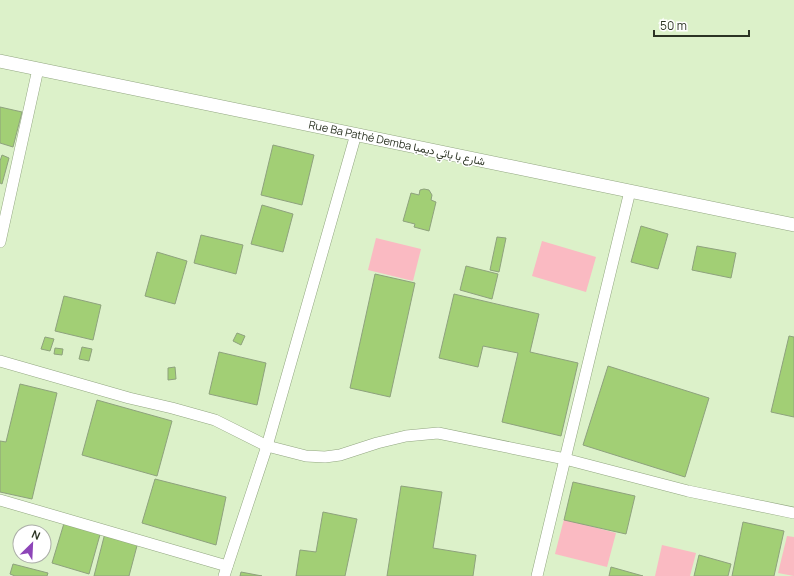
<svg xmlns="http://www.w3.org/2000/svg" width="794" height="576" font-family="Manrope,Vazirmatn,sans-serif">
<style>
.green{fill:#fabac2}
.building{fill:#a2cf75;stroke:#8ea27d}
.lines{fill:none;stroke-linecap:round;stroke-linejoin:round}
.minor-casing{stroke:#92a681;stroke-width:12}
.tertiary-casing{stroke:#92a681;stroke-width:14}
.minor{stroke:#fff;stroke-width:11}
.tertiary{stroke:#fff;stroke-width:13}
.labels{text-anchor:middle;stroke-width:3;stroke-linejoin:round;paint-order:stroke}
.street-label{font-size:11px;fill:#2b3323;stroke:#fff}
</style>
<rect width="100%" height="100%" fill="#dcf1c9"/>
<!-- green -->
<g class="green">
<polygon points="376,238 421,249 413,281 368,270"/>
<polygon points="542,241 596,257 586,292 532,276"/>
<polygon points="564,519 616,533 607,567 555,554"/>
<polygon points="787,536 794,537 794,576 778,573"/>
<polygon points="662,545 696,553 690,576 655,576"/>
</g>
<!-- building -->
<g class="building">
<polygon points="0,107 22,112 13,147 0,143"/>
<polygon points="273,145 314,155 302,205 261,195"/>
<polygon points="2,155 9,158 2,184 0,183 0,161"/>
<polygon points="424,189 429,190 432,195 431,200 436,202 429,231 414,227 415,224 403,221 411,193 419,195 420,190"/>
<polygon points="262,205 293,214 283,252 251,244"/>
<polygon points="641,226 668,234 658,269 631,262"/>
<polygon points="201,235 243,245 236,274 194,263"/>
<polygon points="497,237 506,238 499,272 490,270"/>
<polygon points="697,246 736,253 731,278 692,270"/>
<polygon points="157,252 187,261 175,304 145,296"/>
<polygon points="466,266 498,274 492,299 460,290"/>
<polygon points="375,274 415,283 390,397 350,388"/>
<polygon points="454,294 539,314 530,352 578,363 561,436 502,422 518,353 483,346 478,367 439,358"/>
<polygon points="64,296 101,305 93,340 55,331"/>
<polygon points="237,333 245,336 241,345 233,341"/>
<polygon points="789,336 794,337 794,417 771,412"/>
<polygon points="45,337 54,339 50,351 41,349"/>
<polygon points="82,347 92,349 89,361 79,359"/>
<polygon points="55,348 63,349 62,355 54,354"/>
<polygon points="219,352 266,363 257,405 209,394"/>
<polygon points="608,366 709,398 685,477 583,445"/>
<polygon points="175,367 176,379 168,380 168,368"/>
<polygon points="20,384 57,393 32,499 0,492 0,441 6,442"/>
<polygon points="97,400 172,421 157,476 82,455"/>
<polygon points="155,479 226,497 216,545 142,523"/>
<polygon points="573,482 635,496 626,534 564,520"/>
<polygon points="401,486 442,492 433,548 476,555 473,576 387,576"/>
<polygon points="323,512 357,519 345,576 296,576 300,550 316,552"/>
<polygon points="65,520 101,531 89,574 52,563"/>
<polygon points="743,522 784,531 774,576 732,576"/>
<polygon points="105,533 138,542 129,576 94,576"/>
<polygon points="699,555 731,564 728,576 694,576"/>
<polygon points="13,564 48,573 47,576 15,576 10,574"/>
<polygon points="611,567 643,576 609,576"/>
<polygon points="241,572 262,576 240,576"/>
</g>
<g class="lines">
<!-- minor casing -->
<g class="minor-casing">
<g id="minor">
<polyline points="0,242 38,69"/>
<polyline points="0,361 129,398 172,408 215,420 267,446 306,456 325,457 340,455 377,443 406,436 438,433 565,459 688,491 794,513"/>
<polyline points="0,500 227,566"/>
<polyline points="224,576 267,446 356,134"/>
<polyline points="537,576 565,459 630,191"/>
</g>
</g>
<!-- tertiary casing -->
<g class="tertiary-casing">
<polyline id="tertiary" points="0,61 794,225"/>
</g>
<!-- minor -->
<use href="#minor" class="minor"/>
<!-- tertiary -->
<use href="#tertiary" class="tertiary"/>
</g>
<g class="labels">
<!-- street labels -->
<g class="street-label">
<text transform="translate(397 143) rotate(12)" y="4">Rue Ba Pathé Demba شارع با باثي ديمبا</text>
</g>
</g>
<!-- north arrow -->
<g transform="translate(32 544) rotate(24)"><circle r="19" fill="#ffffff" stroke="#aaada7"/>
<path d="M0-3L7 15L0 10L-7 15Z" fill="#8d45b8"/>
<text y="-6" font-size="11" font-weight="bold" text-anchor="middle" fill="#2b3323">N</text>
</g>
<!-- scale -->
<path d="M654 30v6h95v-6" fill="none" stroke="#2b3323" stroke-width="2"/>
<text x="660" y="30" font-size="12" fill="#2b3323" stroke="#ffffff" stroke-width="3" paint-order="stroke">50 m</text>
</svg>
